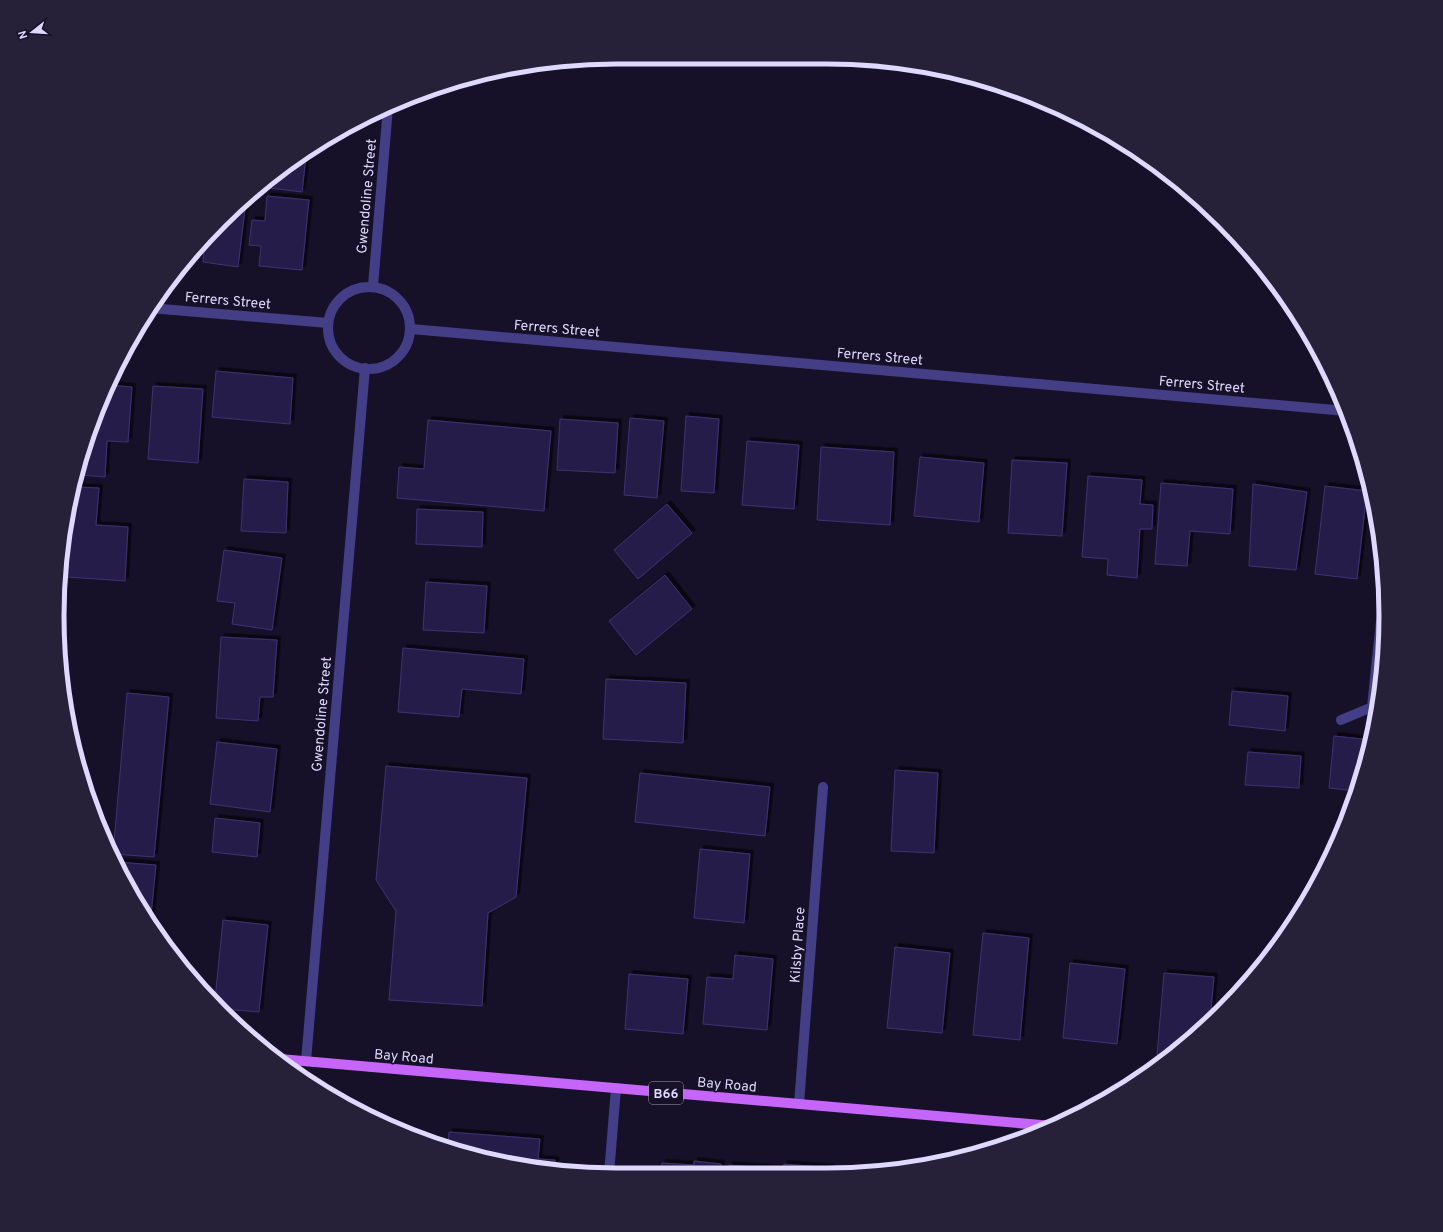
<svg xmlns="http://www.w3.org/2000/svg" width="1443" height="1232" font-family="Overpass,sans-serif">
<style>
.building{fill:#281e48;stroke:#403173;filter:url(#shadow)}
.lines{fill:none;stroke-linecap:round;stroke-linejoin:round}
.lane{stroke:#433e85;stroke-width:10}
.street{stroke:#433e85;stroke-width:10}
.primary{stroke:#c665f9;stroke-width:10}
.labels{text-anchor:middle;stroke-width:3.5;stroke-linejoin:round;paint-order:stroke}
.shield{fill:#161128;stroke:#a39dbe;stroke-width:1}
.shield-label{font-size:13px;font-weight:bold;fill:#dfd9fe}
.street-label{font-size:14px;fill:#dfd9fe;stroke:#161128}
.rim{fill:none;stroke:#dfd9fe;stroke-width:5}
</style>
<defs>
<filter id="shadow"><feDropShadow dx="3.5" dy="-3.5" stdDeviation="0" flood-color="#0009"/></filter>
</defs>
<rect width="100%" height="100%" fill="#161128"/>
<!-- building -->
<g class="building">
<polygon points="306,157 302,192 261,187"/>
<polygon points="267,196 309,200 302,270 259,266 261,246 249,245 252,220 265,221"/>
<polygon points="243,201 246,201 238,267 203,262 205,244"/>
<polygon points="216,371 293,378 290,424 212,417"/>
<polygon points="109,385 132,387 128,442 107,441 105,477 80,475 99,402"/>
<polygon points="153,386 203,389 198,463 148,459"/>
<polygon points="686,416 719,419 714,493 681,491"/>
<polygon points="630,418 664,421 657,498 624,495"/>
<polygon points="560,419 618,423 615,473 557,470"/>
<polygon points="428,420 551,431 544,511 397,498 399,467 424,469"/>
<polygon points="747,441 799,445 794,509 742,505"/>
<polygon points="821,447 894,452 890,525 817,520"/>
<polygon points="920,457 984,463 979,522 914,516"/>
<polygon points="1012,460 1067,463 1062,536 1008,533"/>
<polygon points="1088,476 1142,480 1140,504 1153,505 1152,529 1140,529 1137,578 1107,575 1108,559 1082,557"/>
<polygon points="244,479 288,482 286,533 241,531"/>
<polygon points="1161,483 1233,489 1230,534 1190,531 1187,566 1155,564"/>
<polygon points="1253,484 1307,492 1296,570 1249,566"/>
<polygon points="1325,486 1367,491 1357,579 1315,574"/>
<polygon points="77,487 99,488 96,525 128,527 125,581 67,577 72,504"/>
<polygon points="667,504 692,533 638,579 614,550"/>
<polygon points="417,509 483,512 482,547 416,544"/>
<polygon points="224,550 282,558 272,630 232,624 235,603 217,601"/>
<polygon points="665,575 692,609 636,655 609,621"/>
<polygon points="426,582 487,586 484,633 423,630"/>
<polygon points="221,637 277,640 273,697 260,697 258,721 216,718"/>
<polygon points="403,648 524,659 521,694 462,689 459,717 398,712"/>
<polygon points="606,679 686,683 683,743 603,739"/>
<polygon points="1232,691 1288,696 1285,731 1229,725"/>
<polygon points="127,693 169,697 154,857 113,854"/>
<polygon points="1334,736 1371,740 1355,791 1329,788"/>
<polygon points="217,742 277,749 270,812 210,804"/>
<polygon points="1248,752 1301,756 1299,788 1245,785"/>
<polygon points="386,766 527,778 516,897 488,913 482,1006 389,1000 396,911 376,880"/>
<polygon points="895,770 938,773 934,853 891,851"/>
<polygon points="640,773 770,787 765,836 635,822"/>
<polygon points="215,818 260,823 257,857 212,852"/>
<polygon points="700,849 750,854 744,923 694,918"/>
<polygon points="117,862 156,865 150,925"/>
<polygon points="223,920 268,925 259,1012 223,1009 215,999"/>
<polygon points="983,933 1029,938 1020,1040 973,1035"/>
<polygon points="895,947 950,953 942,1033 887,1028"/>
<polygon points="735,955 773,959 767,1030 703,1024 707,977 733,979"/>
<polygon points="1070,963 1125,969 1117,1044 1063,1038"/>
<polygon points="1164,973 1214,977 1210,1021 1168,1056 1157,1055"/>
<polygon points="629,974 688,979 683,1034 625,1029"/>
<polygon points="449,1132 540,1139 538,1159 555,1160 555,1169 448,1148"/>
<polygon points="694,1161 721,1164 720,1174 661,1174 662,1163 694,1165"/>
<polygon points="784,1164 831,1168 830,1175 783,1175"/>
<polygon points="729,1165 779,1169 779,1175 728,1175"/>
</g>
<g class="lines">
<!-- lane -->
<polyline class="lane" points="1341,720 1372,707 1384,592"/>
<!-- street -->
<g class="street">
<polyline points="373,286 388,107"/>
<circle cx="369" cy="328" r="41"/>
<polyline points="150,308 328,323"/>
<polyline points="411,329 1346,411"/>
<polyline points="306,1061 365,368"/>
<polyline points="799,1104 823,787"/>
<polyline points="609,1174 616,1088"/>
</g>
<!-- primary -->
<polyline class="primary" points="280,1059 1052,1126"/>
</g>
<g class="labels">
<!-- shield labels -->
<rect class="shield" x="649" y="1082" width="34" height="22" rx="3"/>
<g class="shield-label">
<text x="666" y="1098">B66</text>
</g>
<!-- street labels -->
<g class="street-label">
<text transform="translate(366 196) rotate(-85)" y="5">Gwendoline Street</text>
<text transform="translate(228 300) rotate(5)" y="5">Ferrers Street</text>
<text transform="translate(557 328) rotate(5)" y="5">Ferrers Street</text>
<text transform="translate(880 356) rotate(5)" y="5">Ferrers Street</text>
<text transform="translate(1202 384) rotate(5)" y="5">Ferrers Street</text>
<text transform="translate(321 714) rotate(-85)" y="5">Gwendoline Street</text>
<text transform="translate(797 945) rotate(-86)" y="5">Kilsby Place</text>
<text transform="translate(404 1056) rotate(5)" y="5">Bay Road</text>
<text transform="translate(727 1084) rotate(5)" y="5">Bay Road</text>
</g>
</g>
<!-- crop -->
<path d="M0 0H1443V1232H0ZM616 64H827A552 552 0 0 1 1379 616V616A552 552 0 0 1 827 1168H616A552 552 0 0 1 64 616V616A552 552 0 0 1 616 64Z" fill="#262139" fill-rule="evenodd"/>
<path class="rim" d="M616 64H827A552 552 0 0 1 1379 616V616A552 552 0 0 1 827 1168H616A552 552 0 0 1 64 616V616A552 552 0 0 1 616 64Z"/>
<!-- north arrow -->
<g transform="translate(32 32) rotate(253)" stroke="#161128" stroke-width="3" paint-order="stroke">
<path d="M0-3L7 15L0 10L-7 15Z" fill="#dfd9fe"/>
<text y="-6" font-size="11" font-weight="bold" text-anchor="middle" fill="#dfd9fe">N</text>
</g>
</svg>
